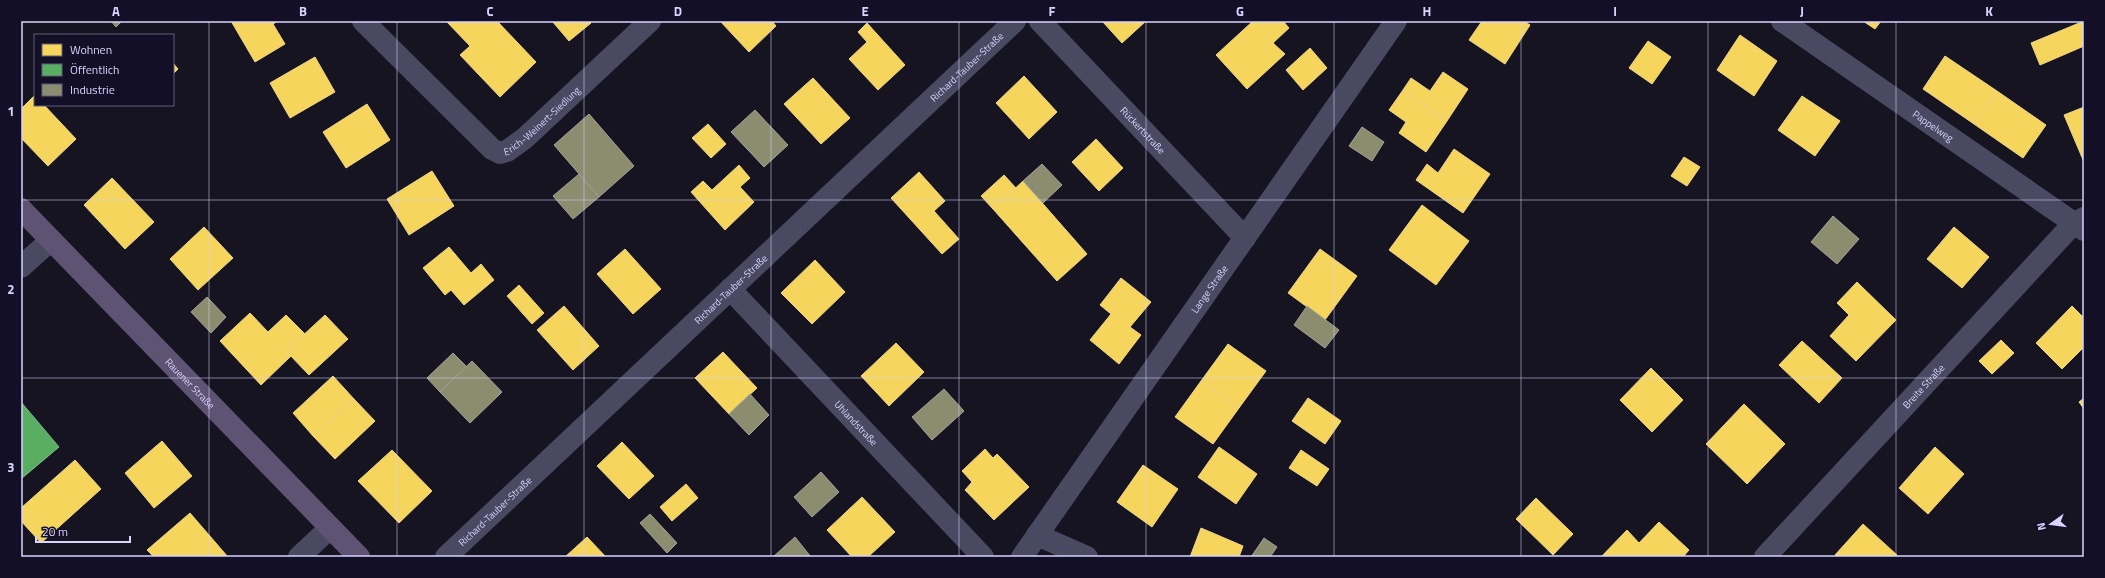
<svg xmlns="http://www.w3.org/2000/svg" width="2105" height="578" font-family="'Titillium Web',sans-serif">
<style>
.homes{fill:#f6d55c;stroke:#edd58d}
.public{fill:#5aae61;stroke:#80b990}
.industry{fill:#8c8c6e;stroke:#a3a29a}
.lines{fill:none;stroke-linecap:round;stroke-linejoin:round}
.minor{stroke:#4a4962;stroke-width:22}
.major{stroke:#5e5373;stroke-width:22}
.grid{fill:none;stroke:#d9d4ff;stroke-width:1;stroke-opacity:0.55}
.labels{text-anchor:middle;stroke-width:4;stroke-linejoin:round;paint-order:stroke}
.street-label{font-size:10px;fill:#d9d4ff;stroke:#130f26}
.neatline{fill:none;stroke:#d9d4ff;stroke-width:1.5}
.grid-label{font-size:13px;text-anchor:middle;font-weight:bold;fill:#d9d4ff}
</style>
<rect width="100%" height="100%" fill="#161421"/>
<!-- homes -->
<g class="homes">
<polygon points="231,21 278,21 273,24 285,44 255,62"/>
<polygon points="446,21 497,21 536,62 500,97 460,55 470,46"/>
<polygon points="552,21 589,21 591,23 569,41"/>
<polygon points="720,21 772,21 776,26 749,52"/>
<polygon points="1102,21 1146,21 1122,43"/>
<polygon points="1253,21 1283,21 1289,28 1273,43 1285,54 1247,89 1216,55"/>
<polygon points="1482,21 1524,21 1530,25 1505,64 1469,40"/>
<polygon points="1863,21 1881,21 1875,29"/>
<polygon points="2084,21 2084,46 2040,65 2031,43"/>
<polygon points="867,23 905,65 878,90 849,59 867,42 858,32"/>
<polygon points="1740,35 1777,61 1754,96 1717,70"/>
<polygon points="1648,41 1671,57 1652,84 1629,68"/>
<polygon points="1310,48 1327,68 1303,90 1286,70"/>
<polygon points="1945,56 1997,91 1974,124 1923,89"/>
<polygon points="315,57 335,92 290,118 270,83"/>
<polygon points="173,63 178,69 173,74"/>
<polygon points="1443,72 1468,89 1447,121 1403,90 1411,78 1430,91"/>
<polygon points="1024,76 1057,112 1029,139 996,103"/>
<polygon points="813,78 850,118 821,144 784,104"/>
<polygon points="1403,90 1447,121 1426,152 1399,133 1406,122 1389,110"/>
<polygon points="1997,91 2046,125 2023,158 1974,124"/>
<polygon points="35,95 35,105 44,105 76,139 48,166 21,138 21,109"/>
<polygon points="1802,96 1840,121 1815,156 1778,130"/>
<polygon points="367,104 390,140 346,168 323,132"/>
<polygon points="2084,107 2084,162 2064,115"/>
<polygon points="708,124 726,144 711,158 692,138"/>
<polygon points="1096,139 1123,168 1099,191 1072,162"/>
<polygon points="1454,149 1490,174 1463,213 1416,180 1427,164 1438,173"/>
<polygon points="1684,157 1700,167 1687,186 1671,176"/>
<polygon points="739,165 750,178 740,187 754,202 725,230 691,192 703,181 712,190"/>
<polygon points="432,171 454,206 409,235 387,199"/>
<polygon points="919,172 945,201 934,211 959,239 942,254 891,198"/>
<polygon points="1004,175 1016,188 993,209 981,196"/>
<polygon points="112,178 154,222 125,249 84,205"/>
<polygon points="1023,181 1087,254 1057,281 993,209"/>
<polygon points="1422,205 1469,241 1436,285 1389,250"/>
<polygon points="204,227 233,258 198,290 170,259"/>
<polygon points="1954,227 1989,257 1962,288 1927,259"/>
<polygon points="449,247 471,273 481,264 494,280 464,305 451,290 445,295 423,268"/>
<polygon points="625,249 661,289 633,314 597,274"/>
<polygon points="1320,249 1357,276 1325,320 1288,293"/>
<polygon points="815,260 845,292 812,324 781,293"/>
<polygon points="1121,278 1151,302 1130,327 1141,335 1119,364 1090,340 1111,314 1100,305"/>
<polygon points="1857,282 1896,320 1856,361 1830,336 1849,315 1837,303"/>
<polygon points="519,285 544,313 532,324 507,296"/>
<polygon points="564,306 599,346 573,370 537,330"/>
<polygon points="2072,306 2084,318 2084,347 2062,369 2036,343"/>
<polygon points="250,313 268,332 286,315 305,334 286,351 291,356 261,385 220,341"/>
<polygon points="325,315 348,339 309,375 286,351"/>
<polygon points="2001,340 2014,353 1992,374 1979,361"/>
<polygon points="1802,341 1842,378 1819,403 1779,365"/>
<polygon points="896,343 924,372 889,406 861,376"/>
<polygon points="1228,344 1266,371 1239,408 1201,381"/>
<polygon points="723,352 757,388 729,414 695,378"/>
<polygon points="1651,368 1683,400 1652,432 1620,400"/>
<polygon points="333,376 354,399 313,436 293,413"/>
<polygon points="1201,381 1239,408 1213,444 1175,417"/>
<polygon points="1308,398 1341,421 1325,444 1292,421"/>
<polygon points="2084,398 2084,409 2079,402"/>
<polygon points="354,399 375,421 335,459 313,436"/>
<polygon points="1744,404 1785,444 1747,484 1706,444"/>
<polygon points="162,441 192,476 154,508 125,473"/>
<polygon points="622,442 654,476 629,499 597,466"/>
<polygon points="1219,447 1257,474 1236,504 1198,477"/>
<polygon points="1935,447 1964,474 1928,514 1899,488"/>
<polygon points="985,449 993,458 997,454 1029,487 994,520 965,490 972,482 962,471"/>
<polygon points="392,450 432,491 399,523 358,481"/>
<polygon points="1301,450 1329,469 1317,486 1289,468"/>
<polygon points="75,460 101,489 41,543 21,521 21,508"/>
<polygon points="1143,465 1178,489 1152,527 1117,502"/>
<polygon points="686,484 698,498 672,521 660,507"/>
<polygon points="862,497 895,532 868,557 852,557 827,530"/>
<polygon points="1536,498 1573,534 1553,555 1516,519"/>
<polygon points="190,513 228,557 154,557 147,550"/>
<polygon points="1659,522 1689,550 1683,557 1601,557 1627,530 1639,543"/>
<polygon points="1863,524 1897,555 1894,557 1837,557 1835,555"/>
<polygon points="1201,528 1243,546 1239,557 1190,557"/>
<polygon points="587,537 606,557 565,557"/>
</g>
<!-- public -->
<polygon class="public" points="21,402 59,447 21,479"/>
<!-- industry -->
<g class="industry">
<polygon points="111,21 122,21 116,27"/>
<polygon points="755,110 788,145 764,167 731,132"/>
<polygon points="589,114 634,166 599,197 554,145"/>
<polygon points="1362,127 1384,142 1372,161 1349,146"/>
<polygon points="1042,164 1062,185 1043,203 1023,181"/>
<polygon points="579,174 599,197 573,219 553,196"/>
<polygon points="1833,216 1859,239 1837,264 1811,242"/>
<polygon points="207,297 226,317 211,333 191,312"/>
<polygon points="1307,306 1339,330 1325,348 1294,325"/>
<polygon points="453,353 467,367 440,392 427,378"/>
<polygon points="472,361 502,392 470,423 440,392"/>
<polygon points="944,389 964,411 932,440 912,417"/>
<polygon points="750,394 769,415 749,435 729,414"/>
<polygon points="821,472 839,492 812,517 794,497"/>
<polygon points="650,514 677,543 667,553 640,523"/>
<polygon points="795,537 811,557 773,557"/>
<polygon points="1264,538 1277,547 1270,557 1251,557"/>
</g>
<g class="lines">
<!-- minor -->
<g class="minor">
<path id="s1" d="M 363,21 L 492,149 L 500,153 L 507,151 L 525,138 L 650,21"/>
<path id="s2" d="M 1040,21 L 1245,238"/>
<path id="s3" d="M 1782,21 L 2084,230"/>
<polyline points="21,267 51,240"/>
<path id="s4" d="M 730,289 L 983,557"/>
<polyline points="1037,535 1087,557"/>
<polyline points="299,557 330,528"/>
<path id="s5" d="M 446,557 L 1015,21"/>
<path id="s6" d="M 1022,557 L 1396,21"/>
<path id="s7" d="M 1765,557 L 2074,223 L 2084,218"/>
</g>
<!-- major -->
<path class="major" id="s8" d="M 21,209 L 359,557"/>
</g>
<!-- grid -->
<path class="grid" d="M 209,21 L 209,557M 397,21 L 397,557M 584,21 L 584,557M 771,21 L 771,557M 959,21 L 959,557M 1146,21 L 1146,557M 1334,21 L 1334,557M 1521,21 L 1521,557M 1708,21 L 1708,557M 1896,21 L 1896,557M 21,200 L 2084,200M 21,378 L 2084,378"/>
<g class="labels">
<!-- street labels -->
<g class="street-label">
<text dy="4" stroke="none"><textPath href="#s5" startOffset="715">Richard-Tauber-Straße</textPath></text>
<text dy="4" stroke="none"><textPath href="#s1" startOffset="244">Erich-Weinert-Siedlung</textPath></text>
<text dy="4" stroke="none"><textPath href="#s3" startOffset="184">Pappelweg</textPath></text>
<text dy="4" stroke="none"><textPath href="#s2" startOffset="150">Rückertstraße</textPath></text>
<text dy="4" stroke="none"><textPath href="#s5" startOffset="391">Richard-Tauber-Straße</textPath></text>
<text dy="4" stroke="none"><textPath href="#s6" startOffset="327">Lange Straße</textPath></text>
<text dy="4" stroke="none"><textPath href="#s8" startOffset="243">Rauener Straße</textPath></text>
<text dy="4" stroke="none"><textPath href="#s7" startOffset="233">Breite Straße</textPath></text>
<text dy="4" stroke="none"><textPath href="#s4" startOffset="184">Uhlandstraße</textPath></text>
<text dy="4" stroke="none"><textPath href="#s5" startOffset="67">Richard-Tauber-Straße</textPath></text>
</g>
</g>
<!-- border -->
<rect width="2105" height="578" fill="none" stroke="#130f26" stroke-width="44"/>
<!-- legend -->
<rect x="34" y="34" width="140" height="72" fill="#130f26" stroke="#625e7d"/>
<rect x="42" y="44" width="20" height="12" fill="#f6d55c" stroke="#625e7d"/>
<text x="70" y="54" font-size="12" fill="#d9d4ff">Wohnen</text>
<rect x="42" y="64" width="20" height="12" fill="#5aae61" stroke="#625e7d"/>
<text x="70" y="74" font-size="12" fill="#d9d4ff">Öffentlich</text>
<rect x="42" y="84" width="20" height="12" fill="#8c8c6e" stroke="#625e7d"/>
<text x="70" y="94" font-size="12" fill="#d9d4ff">Industrie</text>
<!-- north arrow -->
<g transform="translate(2051 524) rotate(256)" stroke="#130f26" stroke-width="3" paint-order="stroke">
<path d="M0-3L7 15L0 10L-7 15Z" fill="#d9d4ff"/>
<text y="-6" font-size="11" font-weight="bold" text-anchor="middle" fill="#d9d4ff">N</text>
</g>
<!-- scale -->
<path d="M36 536v6h94v-6" fill="none" stroke="#d9d4ff" stroke-width="2"/>
<text x="42" y="536" font-size="12" fill="#d9d4ff" stroke="#130f26" stroke-width="3" paint-order="stroke">20 m</text>
<rect x="22" y="22" width="2061" height="534" class="neatline"/>
<g class="grid-label">
<text x="116" y="16">A</text>
<text x="303" y="16">B</text>
<text x="490" y="16">C</text>
<text x="678" y="16">D</text>
<text x="865" y="16">E</text>
<text x="1052" y="16">F</text>
<text x="1240" y="16">G</text>
<text x="1427" y="16">H</text>
<text x="1615" y="16">I</text>
<text x="1802" y="16">J</text>
<text x="1989" y="16">K</text>
<text x="11" y="116">1</text>
<text x="11" y="294">2</text>
<text x="11" y="472">3</text>
</g>
</svg>
